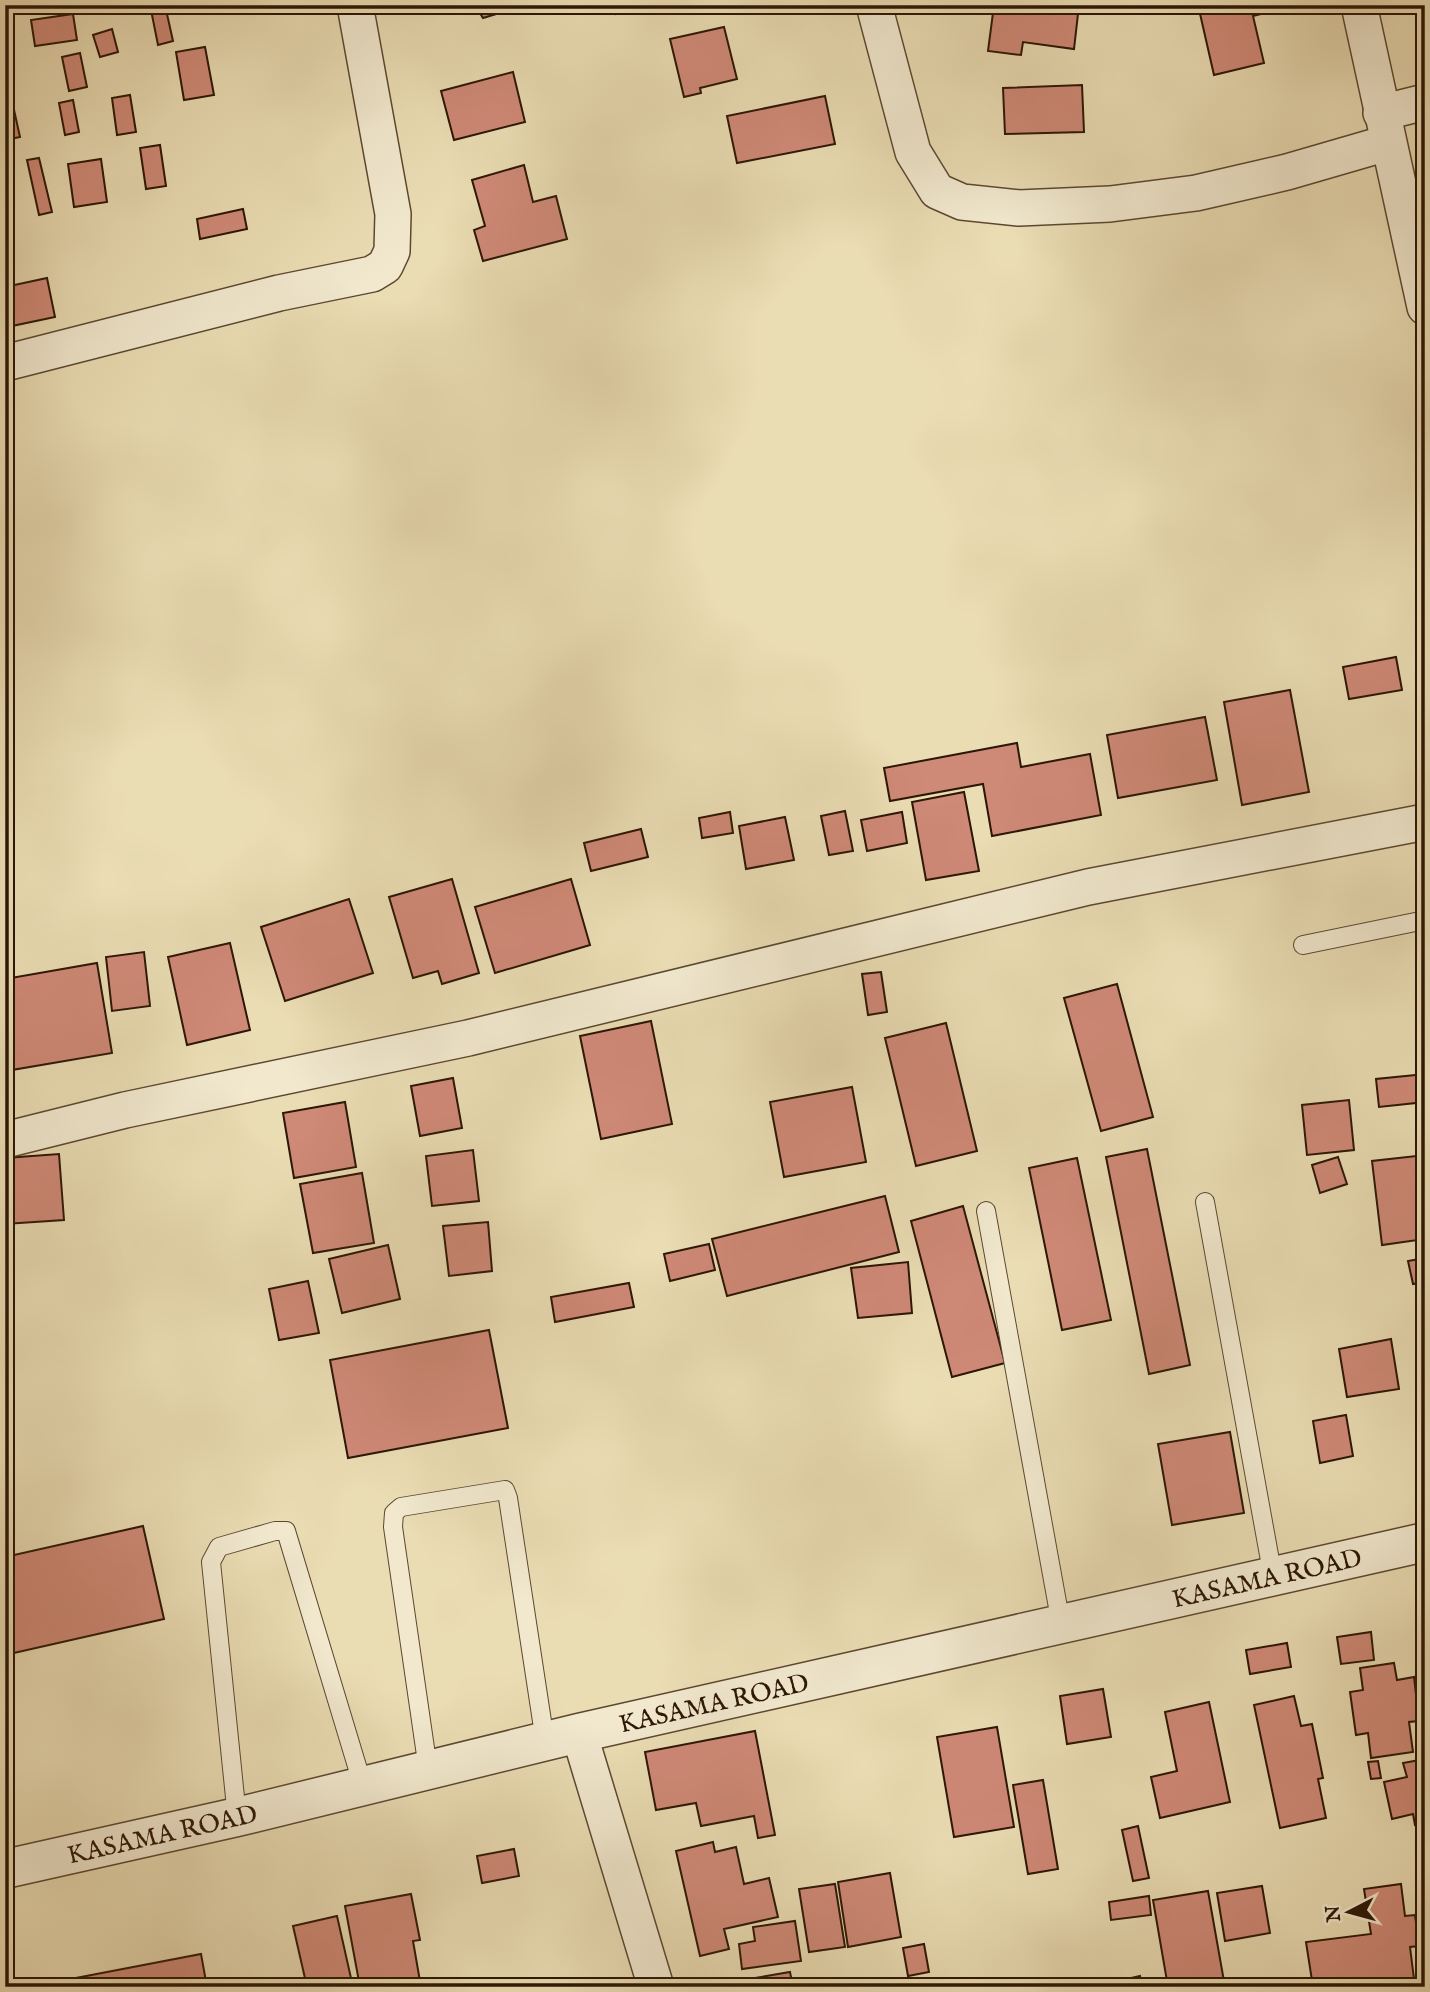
<svg xmlns="http://www.w3.org/2000/svg" width="1430" height="1992" font-family="'IM FELL English',serif">
<style>
.building{fill:#cf8977;stroke:#2c1605;stroke-width:2}
.lines{fill:none;stroke-linecap:round;stroke-linejoin:round}
.service-casing{stroke:#5c4830;stroke-width:20}
.minor-casing{stroke:#5c4830;stroke-width:38}
.tertiary-casing{stroke:#5c4830;stroke-width:41}
.service{stroke:#f1e8ce;stroke-width:18}
.minor{stroke:#f1e8ce;stroke-width:35}
.tertiary{stroke:#f1e8ce;stroke-width:38}
.labels{text-anchor:middle;stroke-width:7;stroke-linejoin:round;paint-order:stroke}
.street-label{font-size:26px;fill:#2c1605;stroke:#f1e8ce}
</style>
<rect width="100%" height="100%" fill="#eadcb3"/>
<filter id="stains"><feTurbulence type="fractalNoise" baseFrequency=".00286" numOctaves="4"/><feColorMatrix values="0 0 0 0 .2 0 0 0 0 .09 0 0 0 0 .02 0 0 0 .5 -.17"/></filter>
<radialGradient id="worn" r=".72"><stop offset=".6" stop-color="#630" stop-opacity="0"/><stop offset="1" stop-color="#630" stop-opacity=".3"/></radialGradient>
<!-- building -->
<g class="building">
<polygon points="150,5 165,5 173,41 158,45"/>
<polygon points="475,5 504,5 500,13 483,18"/>
<polygon points="615,5 662,5 616,14"/>
<polygon points="994,5 1079,5 1074,49 1023,42 1021,55 988,51"/>
<polygon points="1198,5 1267,5 1269,12 1253,16 1264,63 1214,75"/>
<polygon points="5,8 12,39 5,40"/>
<polygon points="73,14 77,40 35,46 31,20"/>
<polygon points="724,27 737,79 700,88 701,93 684,97 670,39"/>
<polygon points="112,29 118,52 100,57 93,35"/>
<polygon points="205,47 214,95 184,100 176,52"/>
<polygon points="80,53 87,87 69,91 62,57"/>
<polygon points="5,69 20,137 5,140"/>
<polygon points="513,72 525,122 454,140 441,91"/>
<polygon points="1082,85 1084,132 1005,134 1003,88"/>
<polygon points="130,95 136,132 117,135 112,98"/>
<polygon points="825,96 835,144 737,163 727,116"/>
<polygon points="73,100 79,132 65,135 59,103"/>
<polygon points="160,145 166,186 146,189 140,148"/>
<polygon points="39,158 52,212 39,215 27,160"/>
<polygon points="101,159 107,202 74,207 68,164"/>
<polygon points="524,165 533,202 556,196 567,239 483,261 474,230 485,226 472,180"/>
<polygon points="243,209 247,229 200,239 197,219"/>
<polygon points="47,278 55,317 12,326 5,287"/>
<polygon points="1396,657 1402,690 1349,699 1343,667"/>
<polygon points="1290,690 1309,792 1242,805 1224,702"/>
<polygon points="1205,717 1217,780 1118,798 1107,735"/>
<polygon points="1017,743 1021,767 1090,754 1101,815 992,836 983,784 890,801 884,768"/>
<polygon points="964,792 979,871 926,880 912,802"/>
<polygon points="845,811 853,851 829,855 821,816"/>
<polygon points="730,812 733,833 702,838 699,818"/>
<polygon points="902,812 907,843 867,851 861,820"/>
<polygon points="785,817 794,860 746,869 739,826"/>
<polygon points="641,829 648,857 591,871 584,843"/>
<polygon points="452,879 479,973 442,984 438,971 413,978 389,897"/>
<polygon points="571,879 590,945 495,973 475,907"/>
<polygon points="349,899 373,973 285,1001 261,927"/>
<polygon points="230,943 250,1030 187,1045 168,957"/>
<polygon points="144,952 150,1006 112,1011 106,957"/>
<polygon points="97,963 112,1053 6,1071 5,979"/>
<polygon points="881,972 887,1012 868,1015 862,974"/>
<polygon points="1117,984 1153,1117 1101,1131 1064,998"/>
<polygon points="1425,1019 1425,1055 1418,1020"/>
<polygon points="651,1021 672,1124 601,1139 580,1036"/>
<polygon points="946,1023 977,1151 916,1166 885,1038"/>
<polygon points="1425,1074 1425,1102 1379,1107 1376,1079"/>
<polygon points="453,1078 462,1128 420,1136 411,1086"/>
<polygon points="852,1087 866,1162 784,1177 770,1102"/>
<polygon points="1349,1100 1354,1150 1307,1155 1302,1105"/>
<polygon points="345,1102 356,1167 294,1178 283,1113"/>
<polygon points="1147,1149 1190,1365 1149,1374 1106,1157"/>
<polygon points="473,1150 479,1201 432,1206 426,1156"/>
<polygon points="59,1154 64,1220 5,1224 5,1158"/>
<polygon points="1425,1155 1425,1239 1382,1245 1372,1161"/>
<polygon points="1338,1157 1347,1184 1320,1193 1312,1165"/>
<polygon points="1077,1158 1111,1320 1062,1330 1029,1168"/>
<polygon points="362,1173 374,1243 313,1253 300,1184"/>
<polygon points="885,1196 899,1252 727,1296 712,1239"/>
<polygon points="963,1206 1005,1363 952,1377 911,1221"/>
<polygon points="488,1222 492,1271 449,1276 443,1226"/>
<polygon points="709,1244 715,1270 670,1281 664,1254"/>
<polygon points="388,1245 400,1299 342,1313 329,1259"/>
<polygon points="1425,1258 1425,1282 1413,1284 1408,1261"/>
<polygon points="908,1262 912,1313 858,1318 851,1268"/>
<polygon points="308,1281 319,1333 279,1340 269,1289"/>
<polygon points="629,1283 634,1307 555,1322 551,1297"/>
<polygon points="489,1330 508,1428 348,1458 330,1360"/>
<polygon points="1391,1339 1399,1389 1347,1397 1339,1349"/>
<polygon points="1346,1415 1353,1456 1320,1463 1313,1421"/>
<polygon points="1230,1432 1244,1513 1172,1525 1158,1444"/>
<polygon points="143,1526 164,1619 5,1655 5,1557"/>
<polygon points="1371,1632 1374,1660 1341,1664 1337,1637"/>
<polygon points="1287,1643 1291,1667 1250,1674 1246,1650"/>
<polygon points="1394,1663 1397,1680 1414,1677 1419,1721 1409,1722 1413,1752 1371,1758 1368,1733 1356,1735 1350,1692 1363,1690 1360,1668"/>
<polygon points="1103,1689 1111,1737 1067,1744 1060,1696"/>
<polygon points="1294,1696 1301,1726 1312,1724 1323,1778 1318,1779 1326,1818 1280,1828 1254,1705"/>
<polygon points="1209,1702 1230,1802 1160,1818 1151,1777 1177,1771 1165,1712"/>
<polygon points="997,1727 1014,1827 954,1837 937,1737"/>
<polygon points="755,1731 775,1835 758,1838 754,1816 701,1826 696,1803 656,1810 645,1752"/>
<polygon points="1425,1759 1425,1823 1415,1825 1413,1814 1392,1819 1384,1782 1407,1777 1403,1763"/>
<polygon points="1378,1761 1381,1778 1371,1779 1368,1762"/>
<polygon points="1043,1780 1058,1869 1028,1874 1013,1785"/>
<polygon points="1138,1826 1149,1878 1133,1881 1122,1830"/>
<polygon points="713,1842 715,1852 736,1847 744,1884 769,1878 778,1917 724,1929 729,1949 700,1956 676,1851"/>
<polygon points="514,1849 519,1876 482,1883 477,1856"/>
<polygon points="890,1873 901,1937 848,1947 838,1882"/>
<polygon points="835,1884 845,1947 809,1952 799,1889"/>
<polygon points="1401,1884 1405,1916 1415,1915 1419,1946 1410,1947 1415,1987 1313,1987 1306,1942 1371,1934 1364,1889"/>
<polygon points="1262,1886 1270,1933 1225,1941 1217,1893"/>
<polygon points="1208,1891 1225,1987 1168,1987 1153,1900"/>
<polygon points="411,1894 420,1940 413,1941 421,1987 360,1987 345,1906"/>
<polygon points="1149,1896 1151,1915 1111,1920 1109,1902"/>
<polygon points="337,1916 353,1987 307,1987 293,1926"/>
<polygon points="795,1921 801,1961 742,1969 739,1944 755,1941 753,1927"/>
<polygon points="924,1944 929,1972 908,1976 903,1948"/>
<polygon points="201,1954 207,1987 62,1987 60,1981"/>
<polygon points="5,1956 12,1981 5,1983"/>
<polygon points="790,1972 793,1987 713,1987 713,1985"/>
<polygon points="1140,1976 1142,1987 1092,1987"/>
</g>
<g class="lines">
<!-- service casing -->
<g class="service-casing">
<g id="service">
<polyline points="1303,945 1425,920"/>
<polyline points="1205,1202 1273,1577"/>
<polyline points="986,1211 1061,1624"/>
<polyline points="428,1769 393,1527 394,1513 401,1507 505,1490 508,1498 545,1741"/>
<polyline points="237,1817 211,1562 219,1547 275,1531 286,1531 363,1786"/>
</g>
</g>
<!-- minor casing -->
<g class="minor-casing">
<g id="minor">
<polyline points="874,5 913,152 937,191 962,202 1019,208 1110,204 1196,193 1287,172 1387,143"/>
<polyline points="1359,5 1425,307"/>
<polyline points="1381,113 1425,102"/>
<polyline points="5,363 279,293 372,274 385,266 392,251 393,214 355,5"/>
<polyline points="5,1140 125,1110 468,1038 1088,887 1425,822"/>
<polyline points="579,1733 656,1987"/>
</g>
</g>
<!-- tertiary casing -->
<g class="tertiary-casing">
<g id="tertiary">
<path id="s1" d="M 5,1869 L 237,1817 L 579,1733 L 1425,1542"/>
</g>
</g>
<!-- service -->
<use href="#service" class="service"/>
<!-- minor -->
<use href="#minor" class="minor"/>
<!-- tertiary -->
<use href="#tertiary" class="tertiary"/>
</g>
<g class="labels">
<!-- street labels -->
<g class="street-label">
<text dy="9" stroke="none"><textPath href="#s1" startOffset="1295">KASAMA ROAD</textPath></text>
<text dy="9" stroke="none"><textPath href="#s1" startOffset="728">KASAMA ROAD</textPath></text>
<text dy="9" stroke="none"><textPath href="#s1" startOffset="161">KASAMA ROAD</textPath></text>
</g>
</g>
<!-- margin -->
<rect width="1430" height="1992" fill="none" stroke="#eadcb3" stroke-width="28"/>
<rect x="7" y="7" width="1416" height="1978" fill="none" stroke="#2c1605" stroke-width="3.5"/>
<rect x="14" y="14" width="1402" height="1964" fill="none" stroke="#2c1605" stroke-width="2"/>
<!-- north arrow -->
<g transform="translate(1349 1912) rotate(264)" stroke="#f1e8ce" stroke-width="5" paint-order="stroke">
<path d="M0-5L12 26L0 18L-12 26Z" fill="#2c1605"/>
<text y="-10" font-size="19" font-weight="bold" text-anchor="middle" fill="#2c1605">N</text>
</g>
<rect width="100%" height="100%" filter="url(#stains)"/>
<rect width="100%" height="100%" fill="url(#worn)"/>
</svg>
